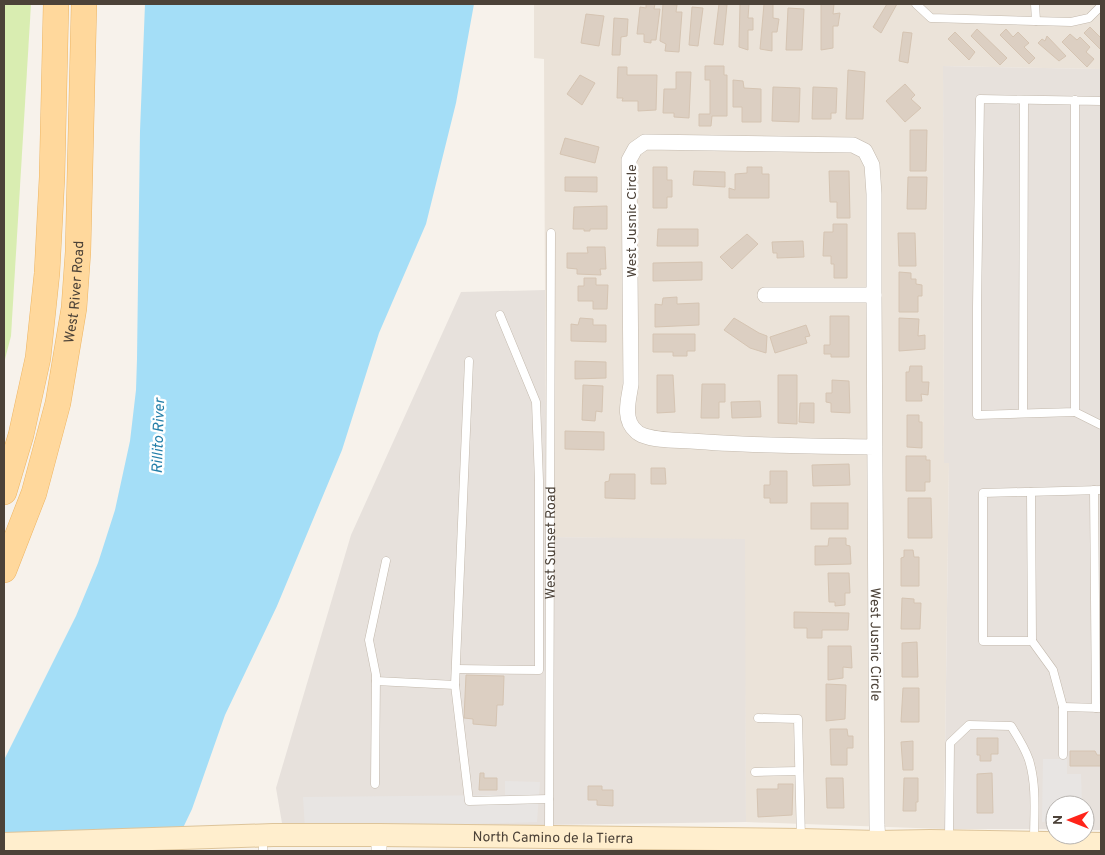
<svg xmlns="http://www.w3.org/2000/svg" width="1105" height="855" font-family="Overpass,sans-serif">
<style>
.residential{fill:#ebe3d9}
.industrial{fill:#e7e1dc}
.green{fill:#d9edb1}
.parking{fill:#e8e5e3}
.water{fill:#a4def7}
.building{fill:#dccfc2;stroke:#d5c4b2}
.lines{fill:none;stroke-linecap:round;stroke-linejoin:round}
.lane-casing{stroke:#c3b9ad;stroke-width:9}
.street-casing{stroke:#c3b9ad;stroke-width:16}
.secondary-casing{stroke:#ddc49a;stroke-width:24}
.primary-casing{stroke:#eeb562;stroke-width:26}
.lane{stroke:#fff;stroke-width:8}
.street{stroke:#fff;stroke-width:15}
.secondary{stroke:#ffeecd;stroke-width:22}
.primary{stroke:#ffd89c;stroke-width:25}
.labels{text-anchor:middle;stroke-width:5;stroke-linejoin:round;paint-order:stroke}
.street-label{font-size:14px;fill:#4c4238;stroke:#fff}
.water-label{font-size:15px;font-style:italic;fill:#237ea8;stroke:#fff}
</style>
<rect width="100%" height="100%" fill="#f7f2eb"/>
<!-- residential -->
<polygon class="residential" points="534,4 1101,4 1101,69 943,66 944,462 949,462 944,829 746,822 744,540 546,537 544,59 534,58"/>
<!-- industrial -->
<g class="industrial">
<polygon points="943,66 1101,69 1101,830 1085,830 1085,805 1055,805 1055,829 944,829 949,463 944,463"/>
<polygon points="545,290 546,537 745,539 746,822 283,829 276,788 351,535 461,292"/>
</g>
<!-- green -->
<polygon class="green" points="4,4 31,4 11,336 4,363"/>
<!-- parking -->
<g class="parking">
<polygon points="1043,759 1067,759 1067,774 1081,774 1082,805 1055,805 1055,821 1042,822"/>
<polygon points="505,781 540,782 537,822 305,829 303,797 505,795"/>
</g>
<!-- water -->
<polygon class="water" points="145,4 474,4 456,103 426,224 379,333 342,450 277,606 225,715 192,809 172,851 4,851 4,760 76,616 98,563 115,510 130,441 136,390 137,359 140,131"/>
<!-- building -->
<g class="building">
<polygon points="646,4 655,4 654,9 660,9 656,40 651,40 651,43 644,42 644,34 637,34 640,7 646,8"/>
<polygon points="663,4 677,5 676,12 682,12 679,52 665,51 666,44 660,41"/>
<polygon points="719,4 727,5 723,45 714,44"/>
<polygon points="740,4 749,4 748,18 753,18 753,30 748,30 748,50 739,47"/>
<polygon points="764,4 773,4 773,18 779,19 777,32 772,32 772,51 760,49"/>
<polygon points="821,4 834,4 833,14 840,13 838,26 833,26 833,48 821,50"/>
<polygon points="887,4 897,4 881,33 873,27"/>
<polygon points="692,7 703,8 698,46 689,45"/>
<polygon points="788,8 804,9 802,50 786,50"/>
<polygon points="586,14 604,16 599,46 581,43"/>
<polygon points="614,18 628,19 627,36 621,37 620,55 612,55"/>
<polygon points="1090,27 1101,38 1101,50 1084,33"/>
<polygon points="977,29 1007,58 1000,65 971,36"/>
<polygon points="1006,29 1013,37 1018,32 1029,43 1024,47 1035,58 1029,64 1000,35"/>
<polygon points="903,32 912,33 908,63 899,61"/>
<polygon points="955,32 975,52 969,60 948,39"/>
<polygon points="1070,34 1077,40 1080,37 1090,47 1086,52 1094,59 1087,67 1062,42"/>
<polygon points="1047,36 1066,56 1059,61 1038,43 1042,39 1045,41"/>
<polygon points="705,66 724,66 724,75 727,75 727,116 712,116 711,126 699,126 699,114 710,114 710,80 705,80"/>
<polygon points="618,67 627,67 627,75 657,75 656,110 638,111 638,101 622,101 623,98 617,98"/>
<polygon points="848,70 865,72 863,119 846,119"/>
<polygon points="676,72 691,72 689,118 674,117 674,113 663,113 664,89 676,89"/>
<polygon points="580,75 595,83 582,105 567,94"/>
<polygon points="733,80 743,81 744,88 761,89 761,122 742,122 742,107 733,107"/>
<polygon points="905,84 915,95 911,99 921,108 905,122 886,101"/>
<polygon points="773,87 800,88 799,122 772,121"/>
<polygon points="813,87 837,88 836,113 831,113 831,119 812,119"/>
<polygon points="910,130 927,130 926,171 910,171"/>
<polygon points="565,138 599,147 595,163 560,154"/>
<polygon points="653,167 667,167 667,180 672,180 672,197 667,197 667,208 653,208"/>
<polygon points="747,167 762,167 762,174 769,174 769,198 729,198 729,188 735,190 735,174 747,173"/>
<polygon points="694,171 725,172 725,187 693,185"/>
<polygon points="829,171 849,171 850,218 837,218 837,202 830,202"/>
<polygon points="565,177 597,177 597,192 565,191"/>
<polygon points="908,177 927,177 926,209 907,209"/>
<polygon points="607,206 607,229 590,229 590,231 584,231 584,229 573,229 574,207"/>
<polygon points="833,224 847,224 847,278 834,278 834,264 831,264 831,256 823,256 824,232 833,232"/>
<polygon points="658,229 698,229 698,246 657,246"/>
<polygon points="898,233 915,233 916,266 899,266"/>
<polygon points="747,234 758,244 732,269 720,257"/>
<polygon points="803,241 804,257 777,258 777,253 773,253 772,242"/>
<polygon points="587,247 605,247 606,269 600,269 601,275 577,274 577,269 567,268 567,253 588,253"/>
<polygon points="702,262 702,280 653,281 653,263"/>
<polygon points="899,272 911,273 911,279 916,279 916,284 922,285 922,296 918,296 918,312 899,312"/>
<polygon points="584,278 596,278 596,285 608,285 607,309 593,309 593,301 578,301 578,286 584,286"/>
<polygon points="677,297 677,304 699,303 699,325 655,327 655,304 662,305 663,298"/>
<polygon points="830,316 849,316 849,357 831,357 831,354 824,354 824,345 830,345"/>
<polygon points="580,318 593,319 593,325 606,325 606,342 571,341 571,324 578,325"/>
<polygon points="734,318 759,333 767,336 766,353 750,348 724,330"/>
<polygon points="899,318 919,319 918,336 925,335 925,349 899,351"/>
<polygon points="806,325 810,336 805,337 807,343 775,353 770,337"/>
<polygon points="653,334 695,334 695,351 687,351 687,356 673,356 673,352 653,352"/>
<polygon points="575,361 606,362 606,378 575,379"/>
<polygon points="910,366 922,366 922,382 929,382 928,395 921,394 922,401 906,401 906,372 909,372"/>
<polygon points="657,375 673,375 675,412 657,413"/>
<polygon points="778,375 797,375 797,424 778,423"/>
<polygon points="832,380 849,381 850,413 831,412 831,403 826,402 826,393 832,393"/>
<polygon points="702,384 725,384 725,402 719,402 719,418 701,418"/>
<polygon points="583,385 603,386 602,412 596,411 595,421 582,420"/>
<polygon points="760,401 761,417 732,418 731,402"/>
<polygon points="800,403 814,403 814,423 799,422"/>
<polygon points="907,415 919,415 919,422 922,422 922,448 907,447"/>
<polygon points="565,431 604,432 604,450 565,449"/>
<polygon points="906,456 926,456 926,460 930,460 930,482 925,482 925,491 906,491"/>
<polygon points="849,464 850,485 813,486 812,465"/>
<polygon points="651,468 665,468 666,484 651,484"/>
<polygon points="770,471 787,471 787,503 770,503 770,498 764,498 764,485 770,485"/>
<polygon points="610,474 635,474 635,499 605,498 605,482 609,481"/>
<polygon points="908,498 931,498 932,538 908,538"/>
<rect x="811" y="503" width="37" height="26"/>
<polygon points="829,538 846,538 846,545 850,546 851,564 815,565 815,546 828,546"/>
<polygon points="904,550 913,550 914,557 919,557 919,586 901,586 901,558 904,557"/>
<polygon points="828,573 849,573 850,593 845,593 845,605 835,606 835,602 829,602"/>
<polygon points="902,598 914,599 914,603 921,603 920,629 901,629"/>
<polygon points="794,612 849,613 848,630 822,630 822,638 807,638 807,628 794,628"/>
<polygon points="917,642 918,677 902,677 902,643"/>
<polygon points="828,646 851,646 852,668 843,667 843,678 828,680"/>
<polygon points="466,675 504,676 503,705 497,705 496,726 473,724 473,719 464,718"/>
<polygon points="826,684 846,685 845,719 826,721"/>
<polygon points="903,688 919,688 919,722 901,722"/>
<polygon points="830,729 847,729 848,736 853,736 853,748 847,748 847,765 831,765"/>
<polygon points="977,738 998,738 998,754 991,754 991,761 980,761 980,755 977,755"/>
<polygon points="913,741 913,770 903,770 901,742"/>
<polygon points="1070,751 1095,751 1097,755 1101,755 1101,766 1070,766"/>
<polygon points="480,773 484,773 484,778 497,778 497,790 479,790"/>
<polygon points="992,773 993,813 977,813 977,774"/>
<polygon points="826,778 843,778 844,808 827,808"/>
<polygon points="904,778 918,778 918,802 916,802 916,811 903,811"/>
<polygon points="778,784 793,784 792,815 758,817 757,789 778,789"/>
<polygon points="588,786 602,786 602,790 613,790 613,806 597,805 597,800 588,800"/>
</g>
<g class="lines">
<!-- lane casing -->
<g class="lane-casing">
<g id="lane">
<polyline points="916,4 931,18 1071,22 1089,18 1101,6"/>
<polyline points="1035,4 1036,21"/>
<polyline points="1075,100 1075,412 977,415 977,307 980,99 1101,101"/>
<polyline points="469,361 455,685 469,801 549,799"/>
<polyline points="1075,412 1101,425"/>
<polyline points="1023,413 1024,100"/>
<polyline points="1094,490 1096,708"/>
<polyline points="1031,492 1032,641"/>
<polyline points="456,669 539,670 539,481 536,402 500,315"/>
<polyline points="376,681 455,685"/>
<polyline points="1063,707 1053,670 1032,641 983,641 983,493 1101,490"/>
<polyline points="758,718 798,719 801,838"/>
<polyline points="1063,755 1063,707 1101,708"/>
<polyline points="755,772 799,771"/>
<polyline points="375,784 376,675 369,640 386,561"/>
<path id="s1" d="M 549,834 L 551,233"/>
<path d="M 949,838 L 950,743 L 969,725 L 1011,726 C 1018,737 1025,748 1029,760 C 1037,786 1034,815 1034,841"/>
<polyline points="263,851 263,838"/>
</g>
</g>
<!-- street casing -->
<g class="street-casing">
<g id="street">
<polyline points="765,295 874,295"/>
<path id="s2" d="M 875,447 C 814,446 752,446 691,441 C 676,440 657,441 642,435 C 640,434 637,433 636,431 C 622,419 629,399 631,384 L 629,160 L 635,149 L 645,142 L 853,145 L 865,151 L 872,165 L 874,194 L 874,295 L 877,825 L 878,842"/>
<polyline points="379,851 379,835"/>
</g>
</g>
<!-- secondary casing -->
<g class="secondary-casing">
<g id="secondary">
<path id="s3" d="M 4,844 L 273,835 L 379,835 L 801,840 L 878,842 L 930,841 L 1101,844"/>
</g>
</g>
<!-- primary casing -->
<g class="primary-casing">
<g id="primary">
<polyline points="4,492 21,435 38,358 47,273 52,177 56,4"/>
<path id="s4" d="M 4,570 L 34,493 L 58,403 L 74,308 L 78,252 L 84,4"/>
</g>
</g>
<!-- lane -->
<use href="#lane" class="lane"/>
<!-- street -->
<use href="#street" class="street"/>
<!-- secondary -->
<use href="#secondary" class="secondary"/>
<!-- primary -->
<use href="#primary" class="primary"/>
</g>
<g class="labels">
<!-- street labels -->
<g class="street-label">
<text transform="translate(631 221) rotate(-90)" y="5">West Jusnic Circle</text>
<text dy="5" stroke="none"><textPath href="#s4" startOffset="288">West River Road</textPath></text>
<text dy="5" stroke="none"><textPath href="#s1" startOffset="291">West Sunset Road</textPath></text>
<text dy="5" stroke="none"><textPath href="#s2" startOffset="1256">West Jusnic Circle</textPath></text>
<text dy="5" stroke="none"><textPath href="#s3" startOffset="549">North Camino de la Tierra</textPath></text>
</g>
<!-- water labels -->
<g class="water-label">
<text transform="translate(158 436) rotate(-88)" y="5">Rillito River</text>
</g>
</g>
<!-- border -->
<rect width="1105" height="855" fill="none" stroke="#4c4238" stroke-width="10"/>
<!-- north arrow -->
<g transform="translate(1070 820) rotate(270)"><circle r="24" fill="#ffffff" stroke="#b7b3af"/>
<path d="M0-4L9 19L0 12L-9 19Z" fill="#ff241a"/>
<text y="-8" font-size="14" font-weight="bold" text-anchor="middle" fill="#4c4238">N</text>
</g>
</svg>
